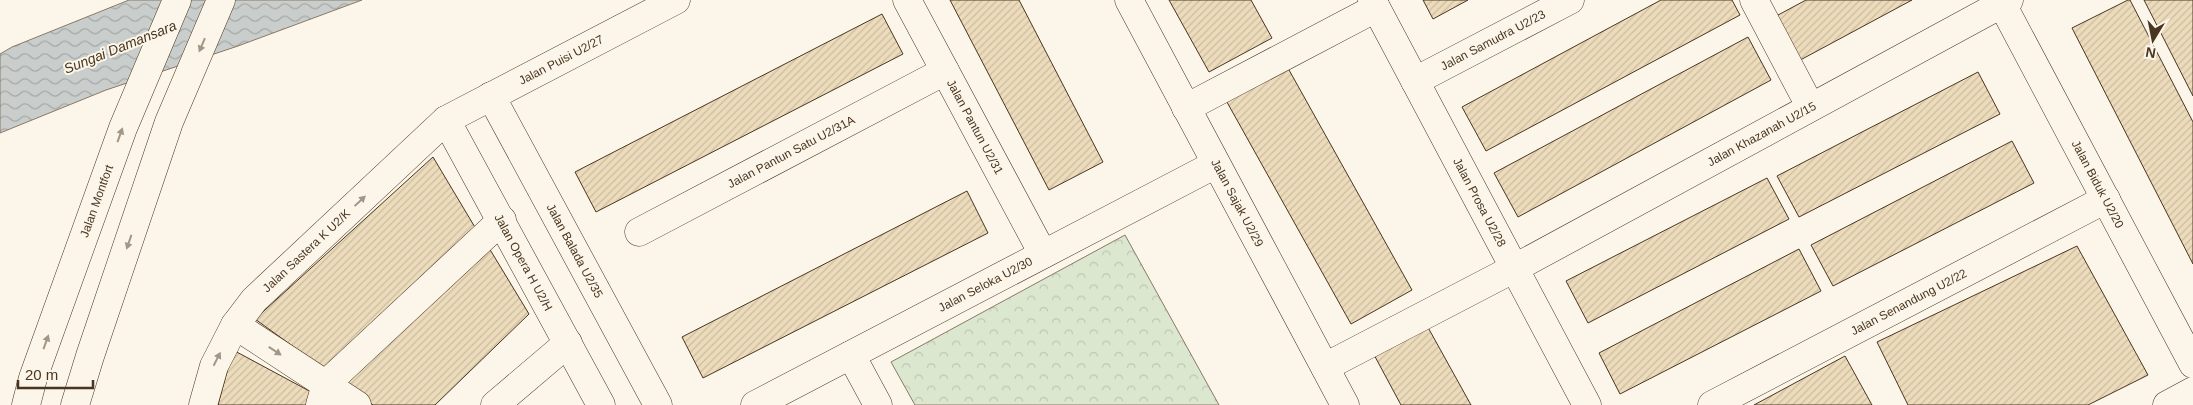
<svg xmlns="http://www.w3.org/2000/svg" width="2193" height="405" font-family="Helvetica,sans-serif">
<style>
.forest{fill:url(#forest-crowns);stroke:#887966}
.water{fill:url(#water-waves);stroke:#887966}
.building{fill:url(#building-hatch);stroke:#4a3520}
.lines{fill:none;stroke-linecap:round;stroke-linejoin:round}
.minor-casing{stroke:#4a3520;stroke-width:29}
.major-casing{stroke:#4a3520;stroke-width:29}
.minor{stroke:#fbf6e9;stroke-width:28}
.major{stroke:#fbf6e9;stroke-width:28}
.oneway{fill:#a29684}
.labels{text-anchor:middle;stroke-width:4;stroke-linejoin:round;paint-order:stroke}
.street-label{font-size:12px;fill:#4a3520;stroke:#fbf6e9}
.water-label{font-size:14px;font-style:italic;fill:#4a3520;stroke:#fbf6e9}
</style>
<defs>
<pattern id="forest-crowns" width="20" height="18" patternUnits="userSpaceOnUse" patternTransform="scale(1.25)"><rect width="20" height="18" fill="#dce7d0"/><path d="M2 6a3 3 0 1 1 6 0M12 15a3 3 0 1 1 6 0" fill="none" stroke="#bec7b2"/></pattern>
<pattern id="water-waves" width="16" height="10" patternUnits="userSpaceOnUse" patternTransform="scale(1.25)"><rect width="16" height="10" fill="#c9cecd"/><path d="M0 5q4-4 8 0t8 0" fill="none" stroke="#a5a8a6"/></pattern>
<pattern id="building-hatch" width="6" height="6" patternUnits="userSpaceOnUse" patternTransform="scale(1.25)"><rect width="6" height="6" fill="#ecdcbc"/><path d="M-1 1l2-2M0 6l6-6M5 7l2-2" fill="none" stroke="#ccbda1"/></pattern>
</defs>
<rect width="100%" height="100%" fill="#fbf6e9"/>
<!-- forest -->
<polygon class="forest" points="1125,235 1219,405 915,405 891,362"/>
<!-- water -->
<polygon class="water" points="129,0 362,0 238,46 106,90 0,133 0,54 12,47"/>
<!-- building -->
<g class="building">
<polygon points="950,0 1019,0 1103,162 1049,190"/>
<polygon points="1169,0 1251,0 1272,38 1209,72"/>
<polygon points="1423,0 1468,0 1433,19"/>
<polygon points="1661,0 1732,0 1740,15 1486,151 1462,107"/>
<polygon points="1806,0 1912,0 1791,65 1767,21"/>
<polygon points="2128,0 2130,0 2193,122 2193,264 2072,28"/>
<polygon points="2144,0 2193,0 2193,96"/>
<polygon points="882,14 903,54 596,212 575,172"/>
<polygon points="1748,37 1771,80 1518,217 1494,173"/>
<polygon points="1284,61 1412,290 1351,324 1223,95"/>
<polygon points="1978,72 2000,114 1799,217 1777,176"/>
<polygon points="2012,141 2034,183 1833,286 1811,245"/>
<polygon points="433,157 476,229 327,371 255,319"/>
<polygon points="1767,178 1789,219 1588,323 1566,281"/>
<polygon points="967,191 988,233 703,378 682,337"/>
<polygon points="486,243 529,314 435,405 373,405 337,379"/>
<polygon points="2077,246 2148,375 2088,405 1908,405 1877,342"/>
<polygon points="1799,249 1821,291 1620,394 1599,353"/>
<polygon points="1425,322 1471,405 1401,405 1372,351"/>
<polygon points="233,350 313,393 309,405 218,405"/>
<polygon points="1845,356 1872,405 1754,405"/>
</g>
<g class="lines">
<!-- minor casing -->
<g class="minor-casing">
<g id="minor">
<path id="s1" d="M 907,0 L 1043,254"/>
<path id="s2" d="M 1129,0 L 1345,405"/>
<path id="s3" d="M 1372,0 L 1587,405"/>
<polyline points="1754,0 1810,106"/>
<path id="s4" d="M 2002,4 L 2193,364"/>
<path id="s5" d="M 1415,81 L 1570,0"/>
<path id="s6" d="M 491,96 L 658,405"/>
<polyline points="1186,108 1376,8"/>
<path id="s7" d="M 446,120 L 601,405"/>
<path id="s8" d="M 639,232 L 945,71"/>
<polyline points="235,325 357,405"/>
<polyline points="851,355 878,405"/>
<path id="s9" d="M 1325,367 L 1515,268 L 2009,0"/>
<path id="s10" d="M 203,405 L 214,366 L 235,325 L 254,300 L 446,120 L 676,0"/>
<polyline points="320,405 326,384 502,220"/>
<polyline points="495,405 568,343"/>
<path id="s11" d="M 755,405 L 1216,164"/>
<path id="s12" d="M 1712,405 L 2106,199"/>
<polyline points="2167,405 2193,391"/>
</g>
</g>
<!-- major casing -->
<g class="major-casing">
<g id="major">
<path id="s13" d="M 26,405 L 33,378 L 123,128 L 177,0"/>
<polyline points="75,405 90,356 169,122 221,0"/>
</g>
</g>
<!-- minor -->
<use href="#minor" class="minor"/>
<!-- major -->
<use href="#major" class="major"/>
</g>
<!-- one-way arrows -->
<defs><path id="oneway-solid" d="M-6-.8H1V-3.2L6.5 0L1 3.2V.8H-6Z" transform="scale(1.25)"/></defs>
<g class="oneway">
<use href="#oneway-solid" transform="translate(202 45) rotate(113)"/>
<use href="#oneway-solid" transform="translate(120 135) rotate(-70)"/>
<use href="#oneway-solid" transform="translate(360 201) rotate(-43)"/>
<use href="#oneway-solid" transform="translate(129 242) rotate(109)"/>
<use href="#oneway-solid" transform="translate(46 342) rotate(-70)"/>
<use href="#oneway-solid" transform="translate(275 351) rotate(33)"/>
<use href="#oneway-solid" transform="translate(217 359) rotate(-63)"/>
</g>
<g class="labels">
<!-- street labels -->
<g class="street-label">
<text dy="4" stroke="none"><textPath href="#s5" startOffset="88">Jalan Samudra U2/23</textPath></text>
<text dy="4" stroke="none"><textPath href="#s10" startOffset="511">Jalan Puisi U2/27</textPath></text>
<text dy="4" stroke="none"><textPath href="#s1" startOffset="144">Jalan Pantun U2/31</textPath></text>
<text dy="4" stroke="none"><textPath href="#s9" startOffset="495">Jalan Khazanah U2/15</textPath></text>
<text dy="4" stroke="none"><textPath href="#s8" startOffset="172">Jalan Pantun Satu U2/31A</textPath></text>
<text dy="4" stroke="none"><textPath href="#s4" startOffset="204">Jalan Biduk U2/20</textPath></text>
<text dy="4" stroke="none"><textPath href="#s13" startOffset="216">Jalan Montfort</textPath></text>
<text dy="4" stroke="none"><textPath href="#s2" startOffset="230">Jalan Sajak U2/29</textPath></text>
<text dy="4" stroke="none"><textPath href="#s3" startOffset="229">Jalan Prosa U2/28</textPath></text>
<text dy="4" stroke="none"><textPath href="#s10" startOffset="190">Jalan Sastera K U2/K</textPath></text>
<text dy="4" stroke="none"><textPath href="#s6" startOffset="176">Jalan Balada U2/35</textPath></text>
<text dy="4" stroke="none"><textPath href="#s7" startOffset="162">Jalan Opera H U2/H</textPath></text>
<text dy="4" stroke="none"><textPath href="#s11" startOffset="260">Jalan Seloka U2/30</textPath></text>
<text dy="4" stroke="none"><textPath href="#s12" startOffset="222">Jalan Senandung U2/22</textPath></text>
</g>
<!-- water labels -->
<g class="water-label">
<text transform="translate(120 47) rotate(-22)" y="5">Sungai Damansara</text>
</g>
</g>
<!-- north arrow -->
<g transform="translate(2153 40) rotate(190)" stroke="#fbf6e9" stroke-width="4" paint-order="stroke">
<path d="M0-4L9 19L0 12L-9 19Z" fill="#4a3520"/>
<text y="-8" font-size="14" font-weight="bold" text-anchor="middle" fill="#4a3520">N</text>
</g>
<!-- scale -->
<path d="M18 380v8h75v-8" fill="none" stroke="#4a3520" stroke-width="2.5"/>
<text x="25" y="380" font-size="15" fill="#4a3520" stroke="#fbf6e9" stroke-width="4" paint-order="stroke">20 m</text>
</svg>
